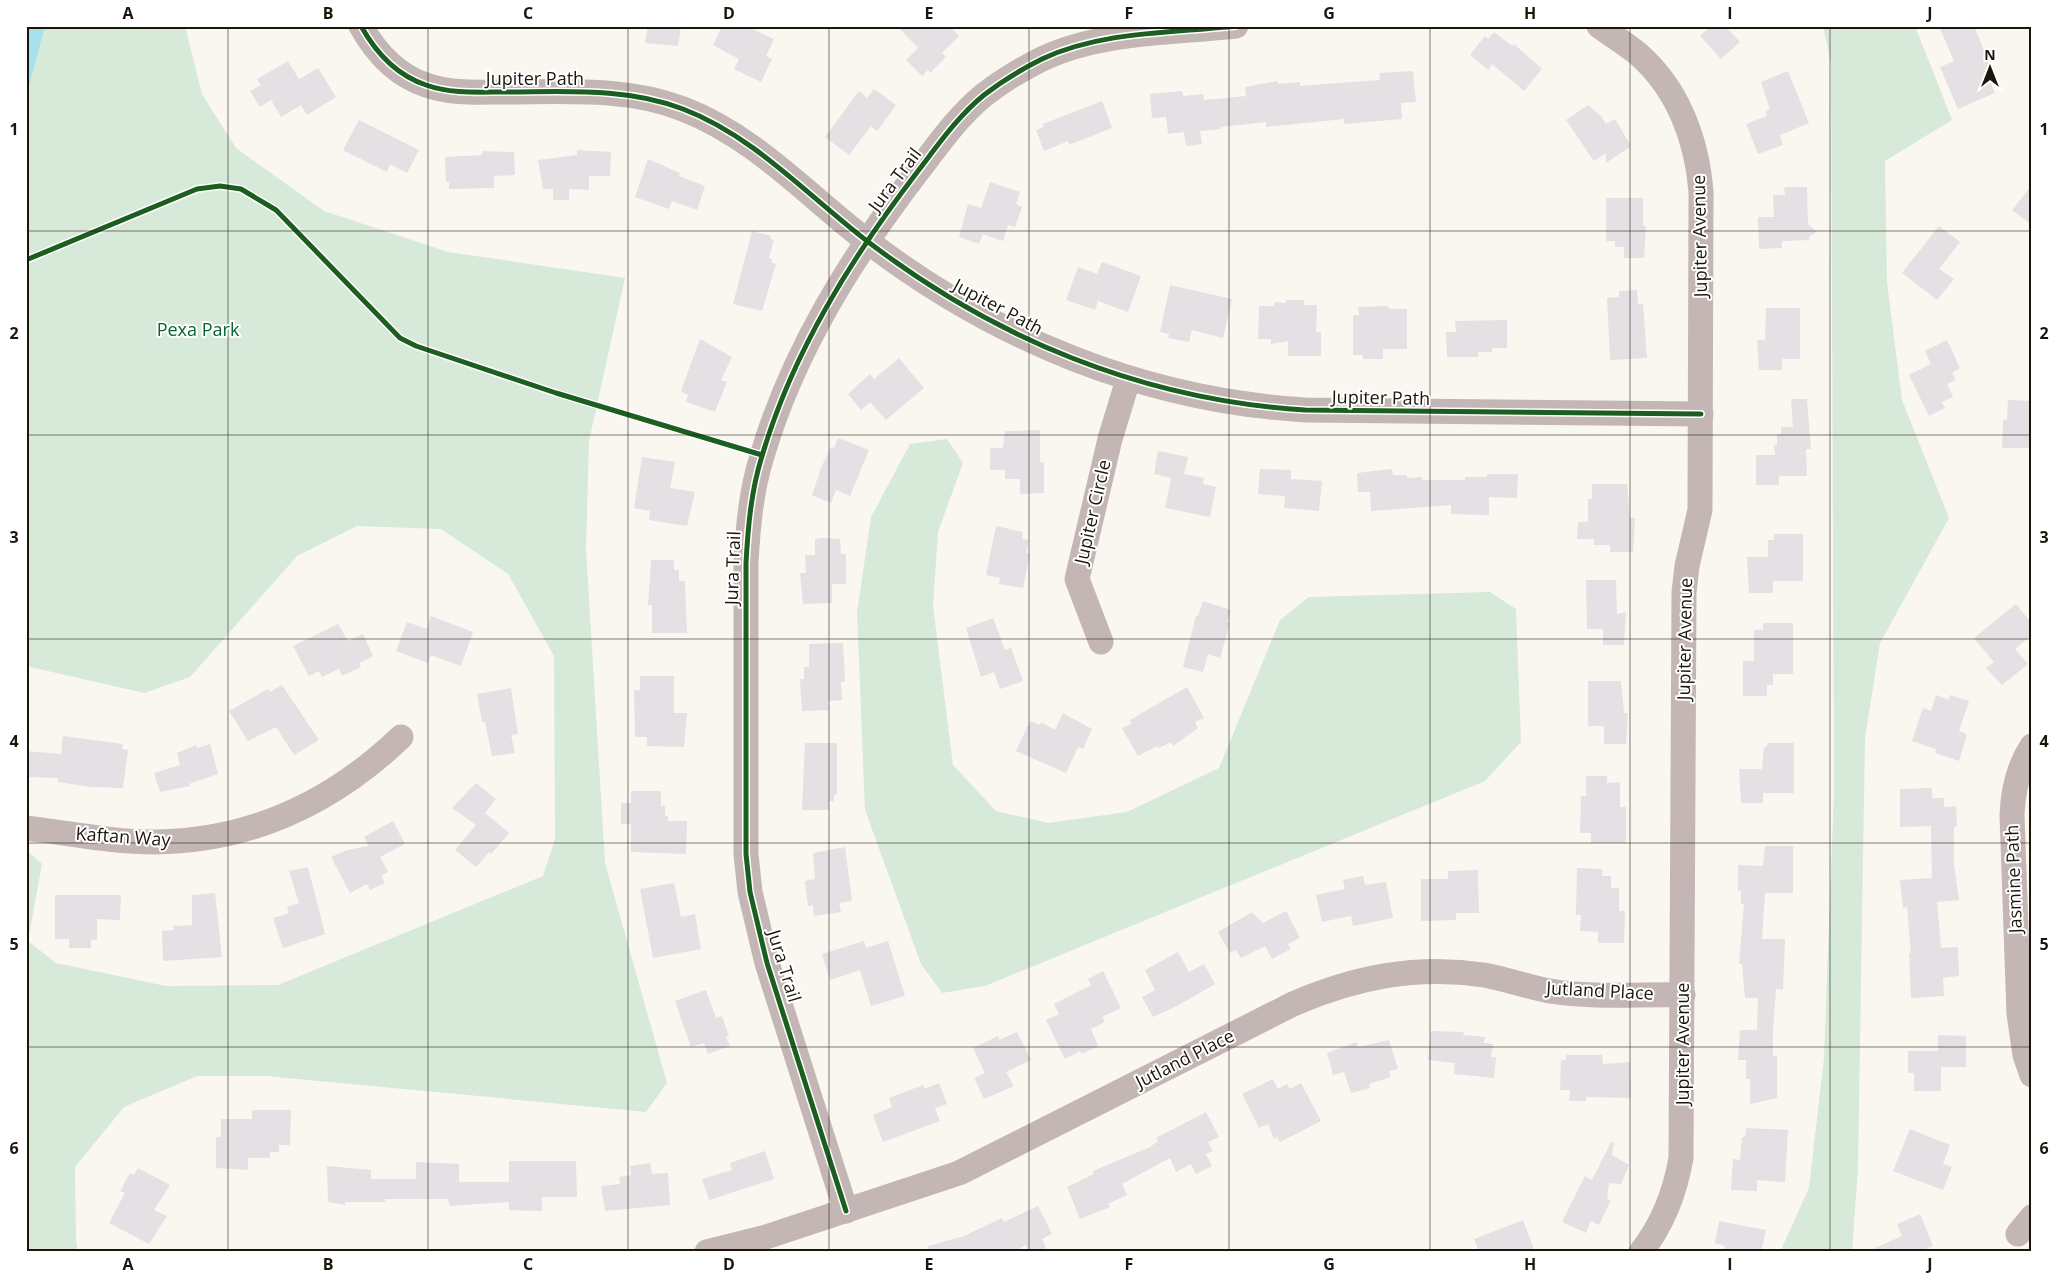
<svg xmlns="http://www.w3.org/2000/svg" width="2058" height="1278" font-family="'Open Sans',sans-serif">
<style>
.green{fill:#d7e9d8}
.water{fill:#a7e1eb}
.building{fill:#e4e0e3}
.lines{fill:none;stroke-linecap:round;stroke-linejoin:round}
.minor{stroke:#c5b6b6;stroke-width:25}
.cycleway-casing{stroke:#fff;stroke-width:8}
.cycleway{stroke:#1b5e20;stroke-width:5}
.grid{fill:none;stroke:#1b160c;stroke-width:1;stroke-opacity:0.55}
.labels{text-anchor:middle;stroke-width:4;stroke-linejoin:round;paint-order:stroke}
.street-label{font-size:18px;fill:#1b160c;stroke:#fff}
.park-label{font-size:18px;fill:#076532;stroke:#fff}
.neatline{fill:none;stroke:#1b160c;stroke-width:2}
.grid-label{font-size:16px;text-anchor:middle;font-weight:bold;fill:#1b160c}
</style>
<rect width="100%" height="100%" fill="#faf7f1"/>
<!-- green -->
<g class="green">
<polygon points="26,26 185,26 202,94 236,148 324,211 448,252 625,278 589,441 586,549 605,863 667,1083 646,1112 266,1076 197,1076 124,1107 75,1167 76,1240 78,1252 26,1252 26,850 42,864 28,941 56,963 166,986 278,985 543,876 555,839 554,656 508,574 441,529 357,526 297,556 190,677 144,693 26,666"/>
<polygon points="1823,26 1915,26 1952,120 1885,161 1887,282 1902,400 1949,518 1880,643 1865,738 1858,1168 1852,1252 1780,1252 1809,1188 1824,1058 1834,790 1831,63"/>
<polygon points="947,439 963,463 938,532 933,606 953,765 996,811 1048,823 1127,812 1219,768 1280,620 1309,597 1490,592 1516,609 1521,742 1485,781 985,986 942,993 921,964 865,810 857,613 871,517 910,444"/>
</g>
<!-- water -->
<polygon class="water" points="26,26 45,26 26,97"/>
<!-- building -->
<g class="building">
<polygon points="648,26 681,26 678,46 645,43"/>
<polygon points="722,26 746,26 774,39 766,56 772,59 761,82 734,69 739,59 713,45"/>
<polygon points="897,26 949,26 959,36 942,53 946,57 930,73 928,70 922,76 906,60 918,48"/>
<polygon points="1711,26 1725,26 1740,42 1721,59 1700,36"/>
<polygon points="1939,26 1974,26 1993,71 1987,74 1995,93 1958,109 1940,67 1954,61"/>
<polygon points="1494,32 1512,46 1514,44 1542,69 1524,91 1492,64 1488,70 1470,55 1485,36 1488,39"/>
<polygon points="288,61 299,79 318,68 336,97 307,115 301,105 281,117 271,100 260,107 250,91 261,85 257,79"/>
<polygon points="1413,71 1416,102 1401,103 1402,119 1344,124 1344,119 1266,127 1266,122 1221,127 1221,129 1200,131 1202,144 1186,146 1184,132 1168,134 1166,117 1152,118 1150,94 1182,91 1183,96 1203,94 1204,100 1246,96 1245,87 1278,81 1278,84 1300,82 1300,86 1380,80 1379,73"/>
<polygon points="1788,71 1809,123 1780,135 1783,145 1758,154 1746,124 1767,116 1765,112 1770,109 1761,82"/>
<polygon points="874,89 896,105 877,131 871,126 849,155 825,137 859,91 867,98"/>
<polygon points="1102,101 1112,128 1069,145 1068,141 1044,151 1036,130 1044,127 1043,124"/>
<polygon points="1588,105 1601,116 1606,124 1615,119 1631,146 1606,163 1606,153 1594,161 1566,120"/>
<polygon points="359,120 419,150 407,173 390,164 387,172 343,150"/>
<polygon points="577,150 611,152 610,176 589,176 589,190 569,189 569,200 553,200 553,189 543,189 538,160 577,155"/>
<polygon points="482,151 514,152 515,175 494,176 494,188 449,189 449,182 446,182 445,157 482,155"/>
<polygon points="648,159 680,173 679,176 705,186 697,210 672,201 669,209 635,197"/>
<polygon points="990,182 1020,192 1016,204 1022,207 1015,227 1008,225 1003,241 983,234 979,244 959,237 968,204 981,208"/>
<polygon points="2032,185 2032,225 2012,210"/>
<polygon points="1784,187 1807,187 1808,224 1817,232 1810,236 1809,240 1782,241 1782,248 1759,249 1758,217 1774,217 1773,195 1785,195"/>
<polygon points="1606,198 1643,198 1643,226 1646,226 1644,258 1624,258 1624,247 1615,247 1615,241 1606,241"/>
<polygon points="1939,226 1960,242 1939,269 1954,279 1937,300 1902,273"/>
<polygon points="752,231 771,236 770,239 774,240 769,258 772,259 772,263 776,264 762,311 733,304"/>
<polygon points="1102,262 1141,276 1128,312 1098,301 1095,310 1066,300 1078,267 1097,274"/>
<polygon points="1170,285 1232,299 1223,338 1192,330 1189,342 1168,338 1169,334 1160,332"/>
<polygon points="1637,290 1638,304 1643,304 1647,358 1610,360 1607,298 1619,297 1619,291"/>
<polygon points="1286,300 1304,300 1304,305 1317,305 1316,332 1321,332 1321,356 1288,356 1288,341 1271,344 1271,339 1258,339 1259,306 1274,306 1275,302 1286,303"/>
<polygon points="1388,306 1389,309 1407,309 1407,349 1383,349 1383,359 1363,359 1363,355 1353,355 1353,315 1359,315 1358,307"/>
<polygon points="1766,308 1800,308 1800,359 1782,359 1782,370 1759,370 1757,340 1765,340"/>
<polygon points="1507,320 1507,348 1492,348 1492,352 1478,352 1478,357 1447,357 1446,332 1456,332 1455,321"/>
<polygon points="700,339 732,357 721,380 727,382 715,412 686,402 688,395 681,391"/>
<polygon points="1947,340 1960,368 1952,373 1956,380 1947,384 1953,397 1942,402 1945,408 1929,416 1909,375 1931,364 1925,351"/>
<polygon points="899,358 924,388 886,420 870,402 861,410 848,394 870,374 874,379"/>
<polygon points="1791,399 1807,399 1811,449 1806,449 1807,476 1779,476 1779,485 1756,485 1756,455 1775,455 1774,445 1777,445 1777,434 1781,434 1781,427 1793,427"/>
<polygon points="2008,400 2032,401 2032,448 2002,448 2003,420 2007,420"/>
<polygon points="1040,430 1040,462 1044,462 1044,493 1020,494 1020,479 1005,479 1005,470 990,470 990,448 1003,448 1005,431"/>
<polygon points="838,438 869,450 850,496 836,490 831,503 812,495 821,468 831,447 834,448"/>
<polygon points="1158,451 1188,457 1184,474 1204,478 1203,484 1216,487 1210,517 1165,508 1171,478 1154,474"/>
<polygon points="642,457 675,462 670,488 695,492 687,526 649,520 650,511 634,508"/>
<polygon points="1260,469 1291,470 1291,479 1322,481 1319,511 1284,508 1285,496 1258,494"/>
<polygon points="1392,469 1393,475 1407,475 1407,478 1422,477 1422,480 1465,480 1465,477 1487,477 1487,474 1518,474 1517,498 1489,497 1489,515 1451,514 1451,505 1371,511 1370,492 1358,492 1357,473"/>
<polygon points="1592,484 1627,484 1630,518 1635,518 1633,552 1610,552 1610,545 1594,545 1594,539 1577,539 1578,522 1588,522 1588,499 1592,499"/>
<polygon points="996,526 1023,532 1022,539 1029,540 1026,553 1030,554 1023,588 999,584 1000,578 986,575"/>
<polygon points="1774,534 1803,534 1803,581 1773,581 1773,593 1749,593 1747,557 1768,557 1768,540 1774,540"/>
<polygon points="823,538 840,539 841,554 846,554 846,584 832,584 832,603 803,604 800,573 806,573 805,555 815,555 815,539"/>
<polygon points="651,560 674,560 674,570 679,570 679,581 685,581 687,633 652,633 652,605 648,605"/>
<polygon points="1586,580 1616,580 1617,614 1626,612 1624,645 1603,645 1603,629 1587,629"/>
<polygon points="1203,601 1231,610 1227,622 1230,623 1220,658 1208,654 1203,672 1183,667 1196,616 1198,616"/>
<polygon points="2016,604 2032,624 2032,635 2015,649 2028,664 2002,685 1986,668 1994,662 1974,638"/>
<polygon points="431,616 473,632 461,666 431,655 428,663 396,651 407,622 427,629"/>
<polygon points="993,618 1005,650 1011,648 1023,681 1000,689 994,672 981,677 966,628"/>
<polygon points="1763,623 1793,623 1793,674 1773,674 1773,685 1767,685 1767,696 1743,696 1743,661 1754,661 1754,630 1763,630"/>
<polygon points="338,624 348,641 363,634 373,656 359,663 361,667 342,676 339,669 322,677 319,671 309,676 293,646"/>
<polygon points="843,643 845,682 841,682 842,700 828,701 829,710 802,711 800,679 804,679 804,667 809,667 809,644"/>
<polygon points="640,676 674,676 674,713 687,713 684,747 647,746 647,737 635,737 634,690 640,690"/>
<polygon points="1588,681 1621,681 1624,713 1628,713 1626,744 1604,744 1604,726 1588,726"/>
<polygon points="282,685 319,740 294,755 276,727 248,741 229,711 268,689 270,692"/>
<polygon points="1187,687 1204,718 1195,722 1198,728 1173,746 1171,742 1159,748 1157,746 1138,756 1122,728 1131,724 1130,720"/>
<polygon points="511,688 518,734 511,735 515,753 492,756 485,722 482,722 477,694"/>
<polygon points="1936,695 1949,700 1950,695 1969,701 1959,731 1967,734 1959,761 1935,753 1936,749 1912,741 1923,708 1931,711"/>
<polygon points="1063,713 1092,729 1083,749 1078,747 1066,773 1016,751 1030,721 1040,725 1041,722 1055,730"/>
<polygon points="63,736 123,744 122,749 128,750 123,788 91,787 58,782 58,778 26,777 26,751 61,754"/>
<polygon points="805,743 837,743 837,795 834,795 834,801 829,801 829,810 802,810"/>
<polygon points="1767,743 1794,743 1794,793 1763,793 1763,803 1741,803 1739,769 1762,769 1764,747 1767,747"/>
<polygon points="210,744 218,774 189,784 190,786 160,792 154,773 180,765 177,753 196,745 197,748"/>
<polygon points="1586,776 1607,776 1607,783 1620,782 1620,807 1626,807 1626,843 1591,843 1591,833 1580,833 1581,796 1586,796"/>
<polygon points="476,783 496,799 485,813 509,833 491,854 489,852 476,867 455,850 476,825 452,808"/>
<polygon points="1932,788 1932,798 1944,798 1944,807 1956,806 1957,827 1954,827 1954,865 1959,900 1937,902 1941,948 1958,947 1959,976 1943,978 1944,996 1911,998 1909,953 1911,953 1907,907 1903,908 1900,880 1932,878 1931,826 1900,827 1900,789"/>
<polygon points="631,791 661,791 661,806 665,806 665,816 668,816 668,821 687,821 686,854 631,852 631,824 621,824 621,803 631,803"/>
<polygon points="393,821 405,844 380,857 388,872 381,876 385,883 370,890 367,884 350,893 331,857 347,850 369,846 364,837"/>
<polygon points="1765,846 1793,846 1793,893 1765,893 1762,939 1785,939 1783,990 1776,989 1773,1032 1773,1056 1777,1056 1777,1098 1750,1104 1750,1079 1746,1079 1746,1060 1738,1060 1740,1030 1757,1030 1758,998 1745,998 1742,964 1739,964 1744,904 1741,904 1741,891 1738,891 1738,865 1763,866"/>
<polygon points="845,847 852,901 839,903 841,912 814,916 813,905 808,906 805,881 815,879 813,853"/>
<polygon points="308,867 325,934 283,948 273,918 289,913 287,907 299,903 289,871"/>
<polygon points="1577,868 1602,869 1602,876 1611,876 1611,888 1619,888 1619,911 1625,911 1624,943 1598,943 1598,932 1580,931 1581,915 1576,915"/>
<polygon points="1478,870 1479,913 1456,913 1456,920 1421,921 1421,879 1448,879 1448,871"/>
<polygon points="1363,876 1365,885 1386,882 1393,918 1353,926 1351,916 1322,922 1316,895 1345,889 1343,880"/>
<polygon points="674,883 681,917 695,914 701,949 653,958 640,889"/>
<polygon points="215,893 222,957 163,961 162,931 174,930 173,926 192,925 192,895"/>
<polygon points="55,895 121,895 120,920 97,919 97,940 91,940 91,948 69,948 69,939 55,939"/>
<polygon points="1286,911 1300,938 1288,944 1291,949 1272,959 1265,946 1241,958 1236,950 1230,953 1218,932 1252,912 1263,923"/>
<polygon points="864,941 866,948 888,941 905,996 871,1006 860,970 830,980 822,954"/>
<polygon points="1178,952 1189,972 1204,964 1215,984 1177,1006 1153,1017 1142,997 1155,990 1145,970"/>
<polygon points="1103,971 1121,1008 1102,1017 1105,1022 1091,1029 1098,1046 1082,1054 1080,1051 1065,1059 1046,1020 1059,1014 1054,1004 1091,985 1088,979"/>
<polygon points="706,990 716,1018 722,1016 729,1036 726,1037 730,1046 708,1054 704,1043 691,1047 675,1001"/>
<polygon points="1431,1031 1464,1032 1463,1035 1485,1037 1484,1043 1493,1044 1491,1057 1496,1057 1494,1078 1454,1074 1455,1063 1428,1060"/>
<polygon points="1017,1032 1031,1060 1006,1072 1014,1086 984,1099 974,1078 985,1073 973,1048 998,1036 999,1040"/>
<polygon points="1938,1035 1966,1036 1966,1067 1941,1067 1941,1091 1914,1091 1914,1073 1908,1073 1908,1051 1938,1051"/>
<polygon points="1389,1040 1398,1069 1389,1071 1391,1077 1369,1084 1370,1088 1351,1093 1344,1072 1333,1075 1327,1053 1356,1042 1358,1047"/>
<polygon points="1566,1055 1602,1055 1603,1064 1630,1062 1631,1098 1586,1097 1586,1101 1569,1101 1570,1090 1560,1090 1561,1060 1566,1060"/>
<polygon points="1273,1079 1278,1089 1287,1084 1290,1089 1301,1083 1321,1121 1280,1142 1277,1137 1274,1139 1268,1124 1259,1128 1242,1094"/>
<polygon points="939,1083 947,1104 935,1108 940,1121 883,1142 873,1115 892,1107 889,1098 923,1085 924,1089"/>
<polygon points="252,1110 291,1110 290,1145 279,1145 279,1152 270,1152 270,1158 248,1158 248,1170 216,1168 216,1137 221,1137 221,1119 252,1119"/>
<polygon points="1206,1112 1219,1137 1208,1142 1213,1151 1206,1154 1212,1166 1196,1174 1191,1164 1176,1172 1170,1158 1122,1184 1127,1195 1108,1204 1110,1207 1080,1219 1067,1187 1094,1174 1093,1171 1150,1147 1158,1141 1156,1138"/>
<polygon points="1746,1128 1788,1130 1785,1182 1757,1180 1757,1191 1731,1190 1733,1159 1740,1160 1742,1137 1745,1137"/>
<polygon points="1910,1129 1950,1145 1943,1164 1952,1167 1943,1190 1893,1171"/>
<polygon points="1611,1142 1614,1143 1612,1155 1629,1165 1621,1184 1609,1183 1607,1199 1611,1200 1599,1225 1591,1221 1586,1233 1562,1222 1585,1176 1592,1180"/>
<polygon points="765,1151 774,1179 709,1200 702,1179 732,1170 730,1163"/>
<polygon points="509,1161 576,1161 577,1197 542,1197 542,1211 509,1210 509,1202 450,1206 448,1199 385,1199 385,1202 345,1202 345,1205 328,1202 327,1166 371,1170 371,1179 416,1179 416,1162 459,1164 459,1182 509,1182"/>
<polygon points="650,1163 652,1174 668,1173 670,1205 605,1211 601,1186 620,1184 619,1177 631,1175 630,1166"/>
<polygon points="138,1168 170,1185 154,1210 167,1216 149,1244 109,1223 125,1193 120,1191 130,1173 134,1175"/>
<polygon points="1038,1206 1052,1234 1042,1239 1048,1252 1029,1252 1026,1245 1012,1252 928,1252 928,1246 964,1236 1002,1218 1004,1222"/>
<polygon points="1920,1214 1933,1246 1918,1252 1866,1252 1902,1236 1897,1224"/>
<polygon points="1523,1220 1535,1252 1479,1252 1474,1239"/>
<polygon points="1719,1221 1766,1230 1761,1252 1724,1252 1725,1246 1715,1243"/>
</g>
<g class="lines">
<!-- minor -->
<g class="minor">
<path d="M 361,26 C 376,53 396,75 426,85 C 451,94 478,92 505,92 C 564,92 627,87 683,109 C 754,136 807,195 867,241 C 995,339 1143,400 1305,410 L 1701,414"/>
<path d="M 1599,26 C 1611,35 1625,43 1637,53 C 1678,88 1697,140 1701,192 L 1700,510 L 1687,566 L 1684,592 L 1681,1158 C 1675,1193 1663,1224 1641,1252"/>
<polyline points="1101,642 1077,579 1110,439 1128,380"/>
<path d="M 2032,746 C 2018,767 2013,790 2012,815 L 2019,1014 L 2025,1055 L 2032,1075"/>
<path d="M 26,828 C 69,833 112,842 155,842 C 251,841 332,803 401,737"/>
<path d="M 846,1211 L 767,963 L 750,892 L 746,854 L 746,563 C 748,527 751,491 762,456 C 793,351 852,257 918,171 C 938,145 958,116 984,95 C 1002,81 1022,69 1042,59 C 1101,31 1173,33 1236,26"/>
<polyline points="2018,1234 2032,1217"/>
<path d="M 707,1252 L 763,1238 L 959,1173 L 1293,1004 C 1355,977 1416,965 1484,975 C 1506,979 1528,987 1550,991 C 1593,998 1639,994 1683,995"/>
</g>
<!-- cycleway casing -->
<g class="cycleway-casing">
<g id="cycleway">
<path d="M 361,26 C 376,53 396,75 426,85 C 451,94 478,92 505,92 C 564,92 627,87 683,109 C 754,136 807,195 867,241 C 995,339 1143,400 1305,410 L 1701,414"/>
<polyline points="26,260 197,189 220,186 241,189 276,210 400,338 416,346 556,393 762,455"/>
<path d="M 846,1211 L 767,963 L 750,892 L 746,854 L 746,563 C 748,527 751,491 762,456 C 793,351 852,257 918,171 C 938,145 958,116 984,95 C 1002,81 1022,69 1042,59 C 1101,31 1173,33 1236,26"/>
</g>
</g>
<!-- cycleway -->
<use href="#cycleway" class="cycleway"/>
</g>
<!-- grid -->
<path class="grid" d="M 228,26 L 228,1252M 428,26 L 428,1252M 628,26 L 628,1252M 829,26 L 829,1252M 1029,26 L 1029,1252M 1229,26 L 1229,1252M 1430,26 L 1430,1252M 1630,26 L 1630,1252M 1830,26 L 1830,1252M 26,231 L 2032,231M 26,435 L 2032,435M 26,639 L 2032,639M 26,843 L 2032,843M 26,1047 L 2032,1047"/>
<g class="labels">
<!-- street labels -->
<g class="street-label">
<text x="535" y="85">Jupiter Path</text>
<text transform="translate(895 180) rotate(-53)" y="6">Jura Trail</text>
<text transform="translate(1700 236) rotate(-91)" y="6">Jupiter Avenue</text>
<text transform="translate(998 307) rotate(28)" y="6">Jupiter Path</text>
<text transform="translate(1381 398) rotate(1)" y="6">Jupiter Path</text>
<text transform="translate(1093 512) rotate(-77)" y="6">Jupiter Circle</text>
<text transform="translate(733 568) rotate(-88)" y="6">Jura Trail</text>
<text transform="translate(1685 639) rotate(-89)" y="6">Jupiter Avenue</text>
<text transform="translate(123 837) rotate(4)" y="6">Kaftan Way</text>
<text transform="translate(2014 879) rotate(-92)" y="6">Jasmine Path</text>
<text transform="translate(784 966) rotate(73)" y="6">Jura Trail</text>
<text transform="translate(1600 991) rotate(3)" y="6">Jutland Place</text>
<text transform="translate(1683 1044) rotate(-90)" y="6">Jupiter Avenue</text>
<text transform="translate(1185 1059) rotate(-27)" y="6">Jutland Place</text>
</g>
<!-- park labels -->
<g class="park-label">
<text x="198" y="336">Pexa Park</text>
</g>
</g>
<!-- border -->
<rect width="2058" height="1278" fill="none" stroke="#ffffff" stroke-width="55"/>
<!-- north arrow -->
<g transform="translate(1990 68)" stroke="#ffffff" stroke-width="4" paint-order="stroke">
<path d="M0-4L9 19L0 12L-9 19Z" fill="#1b160c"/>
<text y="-8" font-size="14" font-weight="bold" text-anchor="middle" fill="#1b160c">N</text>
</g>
<rect x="28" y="28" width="2002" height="1222" class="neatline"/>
<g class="grid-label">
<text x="128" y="19">A</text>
<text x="328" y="19">B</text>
<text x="528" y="19">C</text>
<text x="729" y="19">D</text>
<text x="929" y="19">E</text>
<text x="1129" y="19">F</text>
<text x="1329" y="19">G</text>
<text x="1530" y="19">H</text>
<text x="1730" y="19">I</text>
<text x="1930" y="19">J</text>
<text x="14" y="135">1</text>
<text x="2044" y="135">1</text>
<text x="14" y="339">2</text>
<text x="2044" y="339">2</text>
<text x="14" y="543">3</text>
<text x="2044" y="543">3</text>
<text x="14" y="747">4</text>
<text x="2044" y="747">4</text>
<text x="14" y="950">5</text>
<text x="2044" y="950">5</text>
<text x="14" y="1154">6</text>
<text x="2044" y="1154">6</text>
<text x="128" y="1270">A</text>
<text x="328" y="1270">B</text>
<text x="528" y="1270">C</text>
<text x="729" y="1270">D</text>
<text x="929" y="1270">E</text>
<text x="1129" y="1270">F</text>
<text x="1329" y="1270">G</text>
<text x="1530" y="1270">H</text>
<text x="1730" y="1270">I</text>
<text x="1930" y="1270">J</text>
</g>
</svg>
